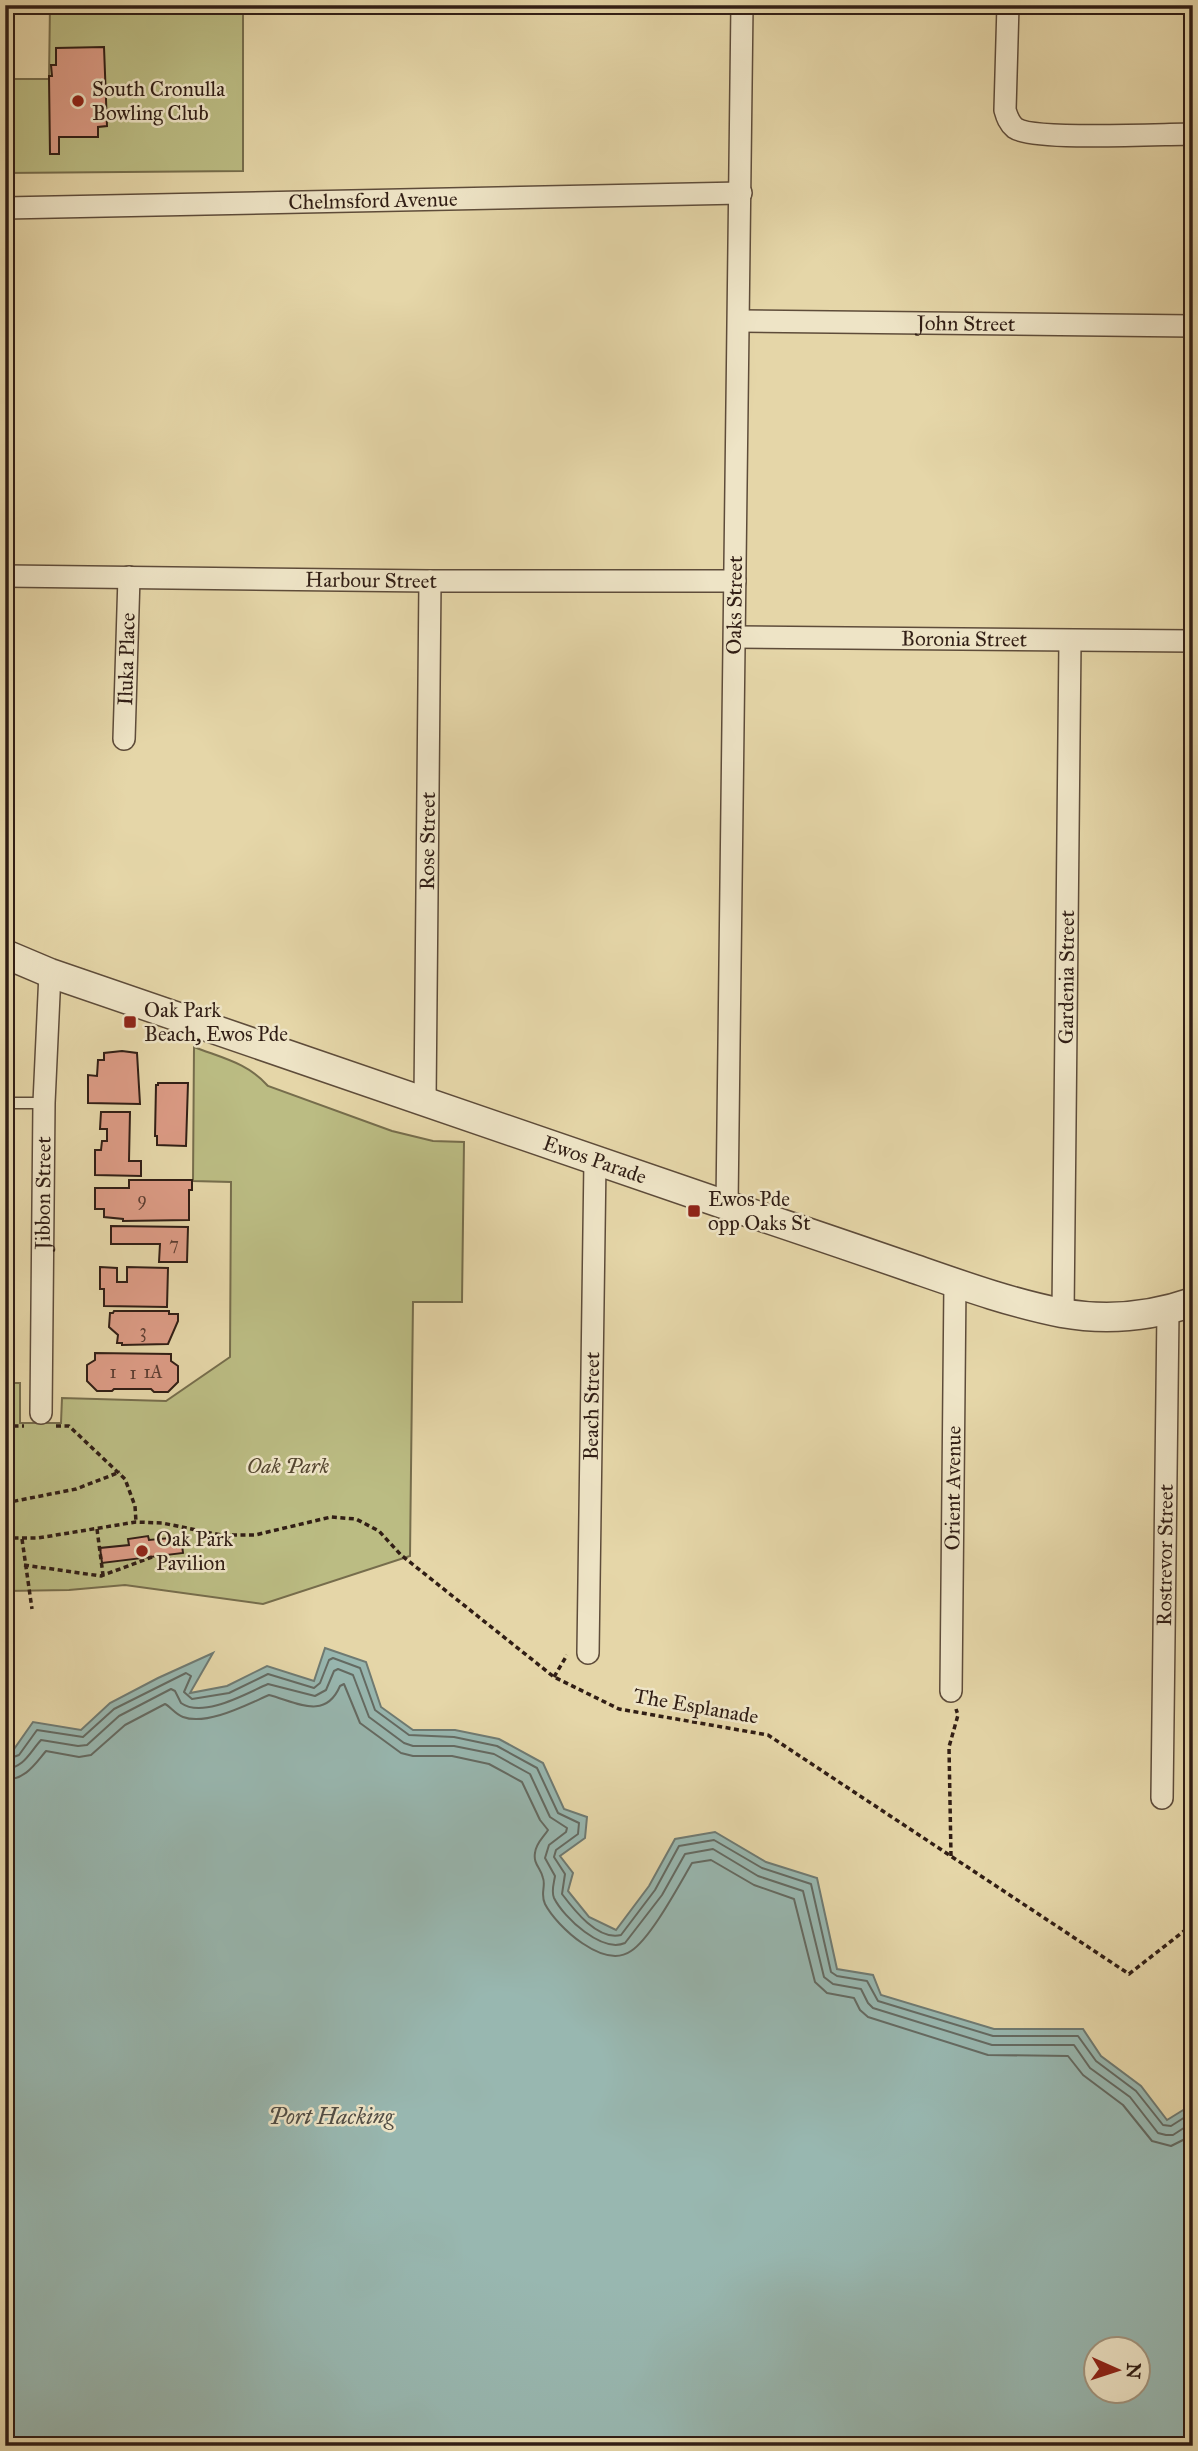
<svg xmlns="http://www.w3.org/2000/svg" width="1198" height="2451" font-family="'IM FELL Great Primer',serif">
<style>
.green{fill:#bbbc83;stroke:#766d4c;stroke-width:2}
.water{fill:#98b7b0;stroke:#6f7a72;stroke-width:2;fill-rule:evenodd}
.lines{fill:none;stroke-linecap:round;stroke-linejoin:round}
.shore{stroke:#646a62;stroke-width:2}
.building{fill:#dc9b85;stroke:#311e15;stroke-width:2}
.service-casing{stroke:#5e4c3a;stroke-width:13}
.minor-casing{stroke:#5e4c3a;stroke-width:24}
.tertiary-casing{stroke:#5e4c3a;stroke-width:31}
.path{stroke:#311e15;stroke-width:3.5;stroke-dasharray:5 3.5;stroke-linecap:butt}
.service{stroke:#eee4c6;stroke-width:10}
.minor{stroke:#eee4c6;stroke-width:21}
.tertiary{stroke:#eee4c6;stroke-width:28}
.poi-dot{fill:#8f2418;stroke:#eee4c6;stroke-width:2.5}
.labels{text-anchor:middle;stroke-width:5;stroke-linejoin:round;paint-order:stroke}
.number-label{font-size:18px;fill:#5c3d31}
.poi-label{font-size:21px;fill:#311e15;stroke:#eee4c6;text-anchor:start}
.street-label{font-size:21px;fill:#311e15;stroke:#eee4c6}
.park-label{font-size:21px;font-style:italic;fill:#544630;stroke:#eee4c6}
.water-label{font-size:23px;font-style:italic;fill:#504c44;stroke:#eee4c6}
</style>
<rect width="100%" height="100%" fill="#e5d6a8"/>
<filter id="stains"><feTurbulence type="fractalNoise" baseFrequency=".00286" numOctaves="4"/><feColorMatrix values="0 0 0 0 .2 0 0 0 0 .09 0 0 0 0 .02 0 0 0 .5 -.17"/></filter>
<radialGradient id="worn" r=".72"><stop offset=".6" stop-color="#630" stop-opacity="0"/><stop offset="1" stop-color="#630" stop-opacity=".3"/></radialGradient>
<!-- green -->
<g class="green">
<polygon points="50,5 243,5 243,171 5,173 5,79 49,79"/>
<path d="M 194,1047 C 222,1058 248,1063 268,1086 L 392,1131 L 433,1141 L 464,1142 L 462,1302 L 413,1302 L 410,1556 L 263,1604 L 125,1585 L 69,1590 L 5,1591 L 5,1383 L 20,1383 L 20,1423 L 61,1423 L 62,1398 L 166,1401 L 230,1357 L 231,1182 L 193,1181 Z"/>
</g>
<!-- water -->
<path class="water" d="M 325,1648 L 366,1662 L 381,1707 L 413,1730 L 455,1730 L 499,1739 L 543,1763 L 564,1809 L 587,1817 L 585,1838 L 560,1856 L 573,1873 L 568,1891 L 589,1917 L 616,1930 L 649,1886 L 675,1839 L 715,1832 L 766,1862 L 817,1878 L 837,1969 L 873,1975 L 881,1995 L 994,2029 L 1083,2029 L 1101,2056 L 1141,2086 L 1167,2120 L 1193,2104 L 1193,2446 L 5,2446 L 5,1755 L 14,1749 L 33,1722 L 81,1730 L 110,1703 L 158,1678 L 213,1653 L 190,1693 L 227,1686 L 267,1666 L 314,1681 ZM 1096,2350 L 1138,2350 L 1138,2392 L 1096,2392 Z"/>
<g class="lines">
<!-- shore -->
<g class="shore">
<path d="M 5,1760 L 19,1755 L 37,1730 L 83,1737 L 114,1709 L 186,1673 L 191,1676 L 184,1692 L 192,1699 L 229,1693 L 268,1674 L 314,1688 L 320,1683 L 329,1660 L 333,1658 L 360,1668 L 375,1710 L 409,1735 L 454,1737 L 497,1746 L 537,1768 L 558,1813 L 579,1823 L 578,1834 L 556,1850 L 554,1857 L 565,1874 L 562,1894 C 574,1910 598,1941 621,1935 L 655,1890 L 679,1846 L 714,1840 L 762,1868 L 811,1884 L 831,1972 L 837,1976 L 867,1981 L 878,2001 L 993,2036 L 1078,2036 L 1096,2061 L 1136,2091 L 1163,2125 L 1171,2126 L 1193,2112"/>
<path d="M 5,1769 C 24,1768 30,1752 41,1740 L 78,1746 L 87,1745 L 119,1716 L 171,1689 L 175,1691 L 181,1703 C 203,1719 247,1693 268,1684 L 315,1696 L 326,1690 L 334,1671 L 338,1669 L 353,1675 L 369,1717 L 404,1743 L 413,1746 L 454,1746 L 494,1754 L 530,1774 L 550,1817 L 567,1828 L 566,1832 L 549,1845 L 545,1858 L 555,1876 C 554,1883 551,1891 554,1898 C 564,1918 602,1953 625,1943 L 662,1895 L 685,1854 L 713,1849 L 758,1876 L 803,1891 L 824,1977 L 833,1984 L 861,1989 L 868,2003 L 873,2008 L 992,2045 L 1074,2045 L 1090,2068 L 1130,2097 L 1158,2133 L 1166,2135 L 1173,2135 L 1193,2122"/>
<path d="M 5,1780 C 26,1779 34,1765 46,1751 L 79,1757 L 91,1755 L 125,1725 L 165,1704 C 171,1707 175,1714 183,1717 C 207,1726 248,1704 269,1695 C 296,1702 325,1721 340,1686 L 344,1684 L 360,1723 L 401,1753 L 413,1756 L 452,1756 L 489,1764 L 522,1782 L 540,1820 L 548,1830 C 543,1838 536,1843 535,1853 C 533,1864 541,1868 543,1878 C 546,1886 540,1894 545,1904 C 557,1927 604,1970 631,1951 C 651,1938 679,1885 692,1863 L 711,1860 L 754,1885 L 794,1899 L 815,1982 L 827,1993 L 854,1998 L 860,2010 L 868,2017 L 988,2055 L 1068,2056 L 1083,2075 L 1123,2105 L 1152,2141 L 1171,2146 L 1193,2135"/>
</g>
</g>
<!-- building -->
<g class="building">
<polygon points="104,47 107,126 98,127 98,137 59,137 59,154 50,154 49,76 52,76 51,65 56,65 56,48"/>
<polygon points="122,1051 137,1053 140,1104 88,1103 88,1075 97,1076 98,1060 104,1060 104,1053"/>
<polygon points="158,1083 188,1083 186,1146 157,1145 157,1136 155,1136 156,1085 158,1085"/>
<polygon points="101,1112 130,1112 129,1161 141,1161 141,1176 95,1175 95,1150 101,1150 102,1141 107,1141 107,1129 100,1129"/>
<polygon points="129,1180 192,1180 192,1190 189,1190 189,1220 123,1221 123,1219 104,1217 104,1209 95,1209 95,1188 129,1188"/>
<polygon points="111,1226 188,1227 187,1262 159,1262 160,1244 111,1244"/>
<polygon points="100,1267 117,1268 117,1282 127,1282 127,1267 168,1268 167,1307 104,1306 104,1289 100,1289"/>
<polygon points="114,1311 169,1311 169,1314 178,1314 178,1321 168,1344 122,1345 122,1343 117,1343 118,1335 109,1327 110,1313 113,1313"/>
<polygon points="95,1353 171,1354 171,1361 178,1366 178,1382 168,1392 154,1392 151,1389 114,1389 112,1391 97,1391 87,1381 87,1365 95,1360"/>
<polygon points="148,1536 149,1540 181,1537 183,1553 102,1563 100,1548 129,1545 128,1539"/>
</g>
<g class="lines">
<!-- service casing -->
<g class="service-casing">
<polyline id="service" points="5,1103 44,1103"/>
</g>
<!-- minor casing -->
<g class="minor-casing">
<g id="minor">
<path d="M 1008,5 L 1005,110 C 1007,117 1009,123 1015,128 C 1033,141 1163,134 1193,134"/>
<path id="s1" d="M 5,208 L 741,193"/>
<path id="s2" d="M 740,321 L 1193,326"/>
<path id="s3" d="M 5,576 L 430,581 L 735,581"/>
<path id="s4" d="M 736,637 L 1193,641"/>
<path id="s5" d="M 124,739 L 129,577"/>
<path id="s6" d="M 425,1100 L 430,581"/>
<path id="s7" d="M 727,1205 L 742,5"/>
<path id="s8" d="M 1063,1313 L 1070,641"/>
<path id="s9" d="M 41,1413 L 44,1103 L 50,973"/>
<path id="s10" d="M 588,1653 L 595,1161"/>
<path id="s11" d="M 951,1691 L 955,1283"/>
<path id="s12" d="M 1162,1798 L 1168,1311"/>
</g>
</g>
<!-- tertiary casing -->
<g class="tertiary-casing">
<g id="tertiary">
<path id="s13" d="M 5,954 L 50,973 C 276,1049 502,1128 729,1206 C 790,1226 851,1247 912,1268 C 961,1285 1011,1303 1062,1313 C 1107,1321 1150,1317 1193,1302"/>
</g>
</g>
<!-- path -->
<g class="path">
<polyline points="5,1426 24,1426"/>
<polyline points="56,1426 69,1426 125,1479 135,1506 136,1522"/>
<polyline points="5,1503 76,1489 120,1472"/>
<polyline points="97,1529 103,1575"/>
<polyline points="5,1538 38,1538 136,1522 162,1523 221,1535 255,1535 331,1517 356,1519 379,1531 401,1555 554,1677 619,1709 768,1735 1129,1974 1193,1924"/>
<polyline points="22,1539 32,1609"/>
<polyline points="24,1565 101,1576 152,1557"/>
<polyline points="554,1677 567,1655"/>
<polyline points="1189,1799 1187,1910 1193,1919"/>
<polyline points="951,1856 949,1747 958,1715 956,1709"/>
</g>
<!-- service -->
<use href="#service" class="service"/>
<!-- minor -->
<use href="#minor" class="minor"/>
<!-- tertiary -->
<use href="#tertiary" class="tertiary"/>
</g>
<!-- markers -->
<g class="poi-dot">
<circle cx="78" cy="101" r="7"/>
<rect x="123" y="1015" width="14" height="14" rx="3.5"/>
<rect x="687" y="1204" width="14" height="14" rx="3.5"/>
<circle cx="142" cy="1551" r="7"/>
</g>
<g class="labels">
<!-- number labels -->
<g class="number-label">
<text x="142" y="1205">9</text>
<text x="174" y="1250">7</text>
<text x="143" y="1337">3</text>
<text x="113" y="1378">1</text>
<text x="153" y="1378">1A</text>
<text x="133" y="1379">1</text>
</g>
<!-- poi labels -->
<g class="poi-label">
<text x="92" y="96">South Cronulla<tspan x="92" dy="24">Bowling Club</tspan></text>
<text x="144" y="1017">Oak Park<tspan x="144" dy="24">Beach, Ewos Pde</tspan></text>
<text x="708" y="1206">Ewos Pde<tspan x="708" dy="24">opp Oaks St</tspan></text>
<text x="156" y="1546">Oak Park<tspan x="156" dy="24">Pavilion</tspan></text>
</g>
<!-- street labels -->
<g class="street-label">
<text dy="7" stroke="none"><textPath href="#s1" startOffset="368">Chelmsford Avenue</textPath></text>
<text dy="7" stroke="none"><textPath href="#s2" startOffset="226">John Street</textPath></text>
<text dy="7" stroke="none"><textPath href="#s3" startOffset="366">Harbour Street</textPath></text>
<text dy="7" stroke="none"><textPath href="#s7" startOffset="600">Oaks Street</textPath></text>
<text dy="7" stroke="none"><textPath href="#s4" startOffset="228">Boronia Street</textPath></text>
<text dy="7" stroke="none"><textPath href="#s5" startOffset="80">Iluka Place</textPath></text>
<text dy="7" stroke="none"><textPath href="#s6" startOffset="259">Rose Street</textPath></text>
<text dy="7" stroke="none"><textPath href="#s8" startOffset="336">Gardenia Street</textPath></text>
<text dy="7" stroke="none"><textPath href="#s13" startOffset="625">Ewos Parade</textPath></text>
<text dy="7" stroke="none"><textPath href="#s9" startOffset="220">Jibbon Street</textPath></text>
<text dy="7" stroke="none"><textPath href="#s10" startOffset="247">Beach Street</textPath></text>
<text dy="7" stroke="none"><textPath href="#s11" startOffset="203">Orient Avenue</textPath></text>
<text dy="7" stroke="none"><textPath href="#s12" startOffset="243">Rostrevor Street</textPath></text>
<text transform="translate(696 1706) rotate(10)" y="7">The Esplanade</text>
</g>
<!-- park labels -->
<g class="park-label">
<text x="288" y="1473">Oak Park</text>
</g>
<!-- water labels -->
<g class="water-label">
<text x="331" y="2124">Port Hacking</text>
</g>
</g>
<!-- margin -->
<rect width="1198" height="2451" fill="none" stroke="#e5d6a8" stroke-width="28"/>
<rect x="7" y="7" width="1184" height="2437" fill="none" stroke="#311e15" stroke-width="3.5"/>
<rect x="14" y="14" width="1170" height="2423" fill="none" stroke="#311e15" stroke-width="2"/>
<!-- north arrow -->
<g transform="translate(1117 2370) rotate(93)"><circle r="33" fill="#eee4c6" stroke="#a2957f" stroke-width="2"/>
<path d="M0-5L12 26L0 18L-12 26Z" fill="#8f2418"/>
<text y="-10" font-size="19" font-weight="bold" text-anchor="middle" fill="#311e15">N</text>
</g>
<rect width="100%" height="100%" filter="url(#stains)"/>
<rect width="100%" height="100%" fill="url(#worn)"/>
</svg>
